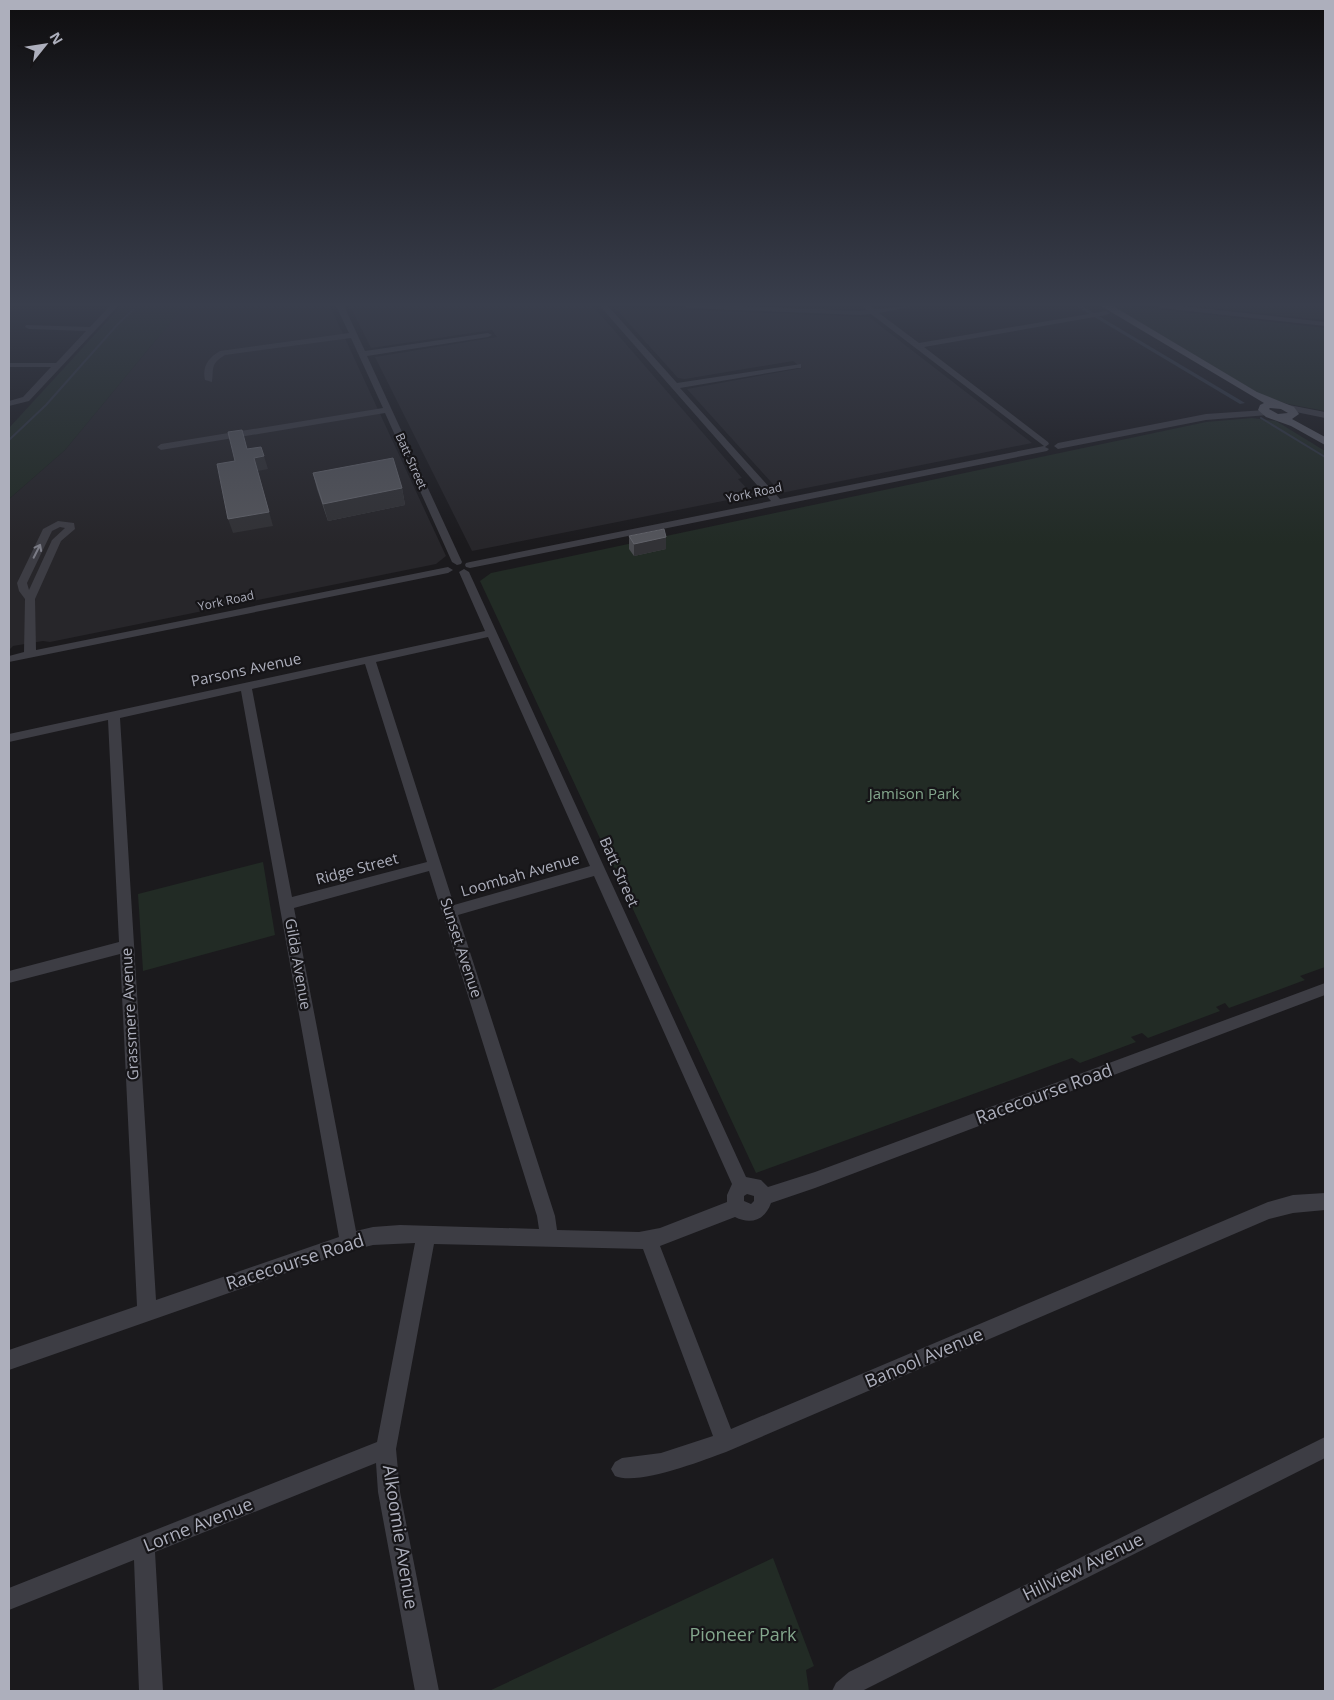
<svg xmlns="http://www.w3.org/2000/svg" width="1334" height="1700" font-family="'Open Sans',sans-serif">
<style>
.built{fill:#27262a}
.green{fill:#222b25}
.water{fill:#303641}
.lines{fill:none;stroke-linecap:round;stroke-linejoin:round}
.stream{stroke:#303641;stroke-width:2}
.minor{fill:#3d3d44;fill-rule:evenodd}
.major{fill:#575861;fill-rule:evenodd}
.wall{fill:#494a4f}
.shaded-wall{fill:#323236}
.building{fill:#54555b;stroke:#62636a}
.oneway{stroke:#7b7c86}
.labels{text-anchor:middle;stroke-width:4.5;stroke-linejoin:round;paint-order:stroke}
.far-street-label{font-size:12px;fill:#adafbc;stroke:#161518}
.street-label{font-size:15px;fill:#adafbc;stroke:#161518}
.park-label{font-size:15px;fill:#84a78d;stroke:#161518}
.near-street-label{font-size:18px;fill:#adafbc;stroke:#161518}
.near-park-label{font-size:18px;fill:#84a78d;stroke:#161518}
</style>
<rect width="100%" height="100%" fill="#1b1a1d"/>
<!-- built -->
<g class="built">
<polygon points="184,306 330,306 446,556 436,564 50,642 43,641 13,646 9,650 9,499 65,450"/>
<polygon points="350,306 593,306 742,478 738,479 753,495 472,551 375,357 497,337 492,330 371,348"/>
<polygon points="620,307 869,317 1032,443 781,493 687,389 802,368 793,361 685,379 678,378 616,309"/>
</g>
<!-- green -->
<g class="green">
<polygon points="121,306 184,306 65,450 9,499 9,428"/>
<polygon points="1112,306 1128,306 1325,328 1325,411 1288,404 1265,397"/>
<polygon points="1192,306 1325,306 1325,320"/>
<polygon points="1252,418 1276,421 1325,451 1325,967 1300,976 1305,980 1229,1008 1225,1003 1216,1007 1220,1011 1148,1038 1142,1033 1131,1037 1136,1042 1080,1063 1072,1058 756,1173 480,581 491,573 1206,422"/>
<polygon points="263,862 275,935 143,971 138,894"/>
<polygon points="773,1558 814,1666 806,1670 809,1691 489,1691"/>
</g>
<!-- water -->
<polygon class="water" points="1076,306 1082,306 1245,403 1240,404"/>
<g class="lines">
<!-- stream -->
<g class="stream">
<polyline points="1261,418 1325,457"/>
<polyline points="9,440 46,405 117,325 137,306"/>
</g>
<!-- minor -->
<g class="minor">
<polygon points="110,306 118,306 29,401 9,406 9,401 23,397 51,367 9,367 9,363 56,363 86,331 29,329 25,327 26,325 90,327"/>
<path d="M 336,306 L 344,306 L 365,351 L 488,333 L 492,335 L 488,337 L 367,356 L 462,562 L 461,564 L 457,565 L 452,562 L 385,413 L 161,450 L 157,447 L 161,444 L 383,408 L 351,338 L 225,355 C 210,364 214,368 212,382 L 205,380 C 202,367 208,358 220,351 L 349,333 Z"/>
<polygon points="600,306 608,306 677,383 801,364 801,368 798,368 680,388 780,499 1044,446 871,314 860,315 687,308 683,306 741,306 860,311 866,310 862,306 871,306 874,309 914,306 879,313 919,343 1106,311 1110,313 1106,315 924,347 1048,442 1049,444 1045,447 1049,449 1047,451 470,568 466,567 465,565 466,563 470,562 771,501"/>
<polygon points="1158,306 1182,306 1325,322 1325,326 1162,308"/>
<polygon points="1284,404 1325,412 1325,418 1281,409 1280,407"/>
<polygon points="1265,410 1268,411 1268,415 1206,420 1058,449 1054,446 1058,443 1206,414"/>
<path d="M 58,521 L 74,523 L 75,529 L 61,541 L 35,599 L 36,650 L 448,567 L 453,570 L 448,573 L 9,662 L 9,656 L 24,652 L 25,599 L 19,591 L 17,583 L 43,529 ZM 60,527 L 65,528 L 52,540 L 29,590 L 27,583 L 52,531 Z"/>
<path d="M 464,569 L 469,572 L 746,1177 L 761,1180 L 768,1187 L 815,1172 L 1325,983 L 1325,995 L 815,1188 L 771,1203 C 765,1220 751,1225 735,1217 L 660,1246 L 731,1429 L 1268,1202 L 1293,1195 L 1325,1193 L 1325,1210 L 1293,1213 L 1269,1219 L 726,1452 C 701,1461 638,1486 615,1476 L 611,1469 L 615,1462 L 622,1458 L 661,1453 L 713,1436 L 643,1249 L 434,1244 L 396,1449 L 400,1492 L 439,1691 L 415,1691 L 378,1492 L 376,1463 L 155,1552 L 163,1691 L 139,1691 L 134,1560 L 9,1610 L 9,1588 L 377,1442 L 415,1243 L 373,1245 L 349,1251 L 9,1370 L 9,1350 L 137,1306 L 120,954 L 9,983 L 9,971 L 119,942 L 108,720 L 9,742 L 9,734 L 485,631 L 459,572 ZM 488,637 L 590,866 L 454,905 L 376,662 ZM 365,664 L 427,862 L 292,897 L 252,689 ZM 241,691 L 339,1237 L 156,1300 L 120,718 ZM 429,871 L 537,1216 L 539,1229 L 400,1225 L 373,1227 L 356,1231 L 294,908 ZM 594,876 L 732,1184 L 727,1195 L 727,1202 L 660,1228 L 639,1232 L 557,1230 L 555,1216 L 458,915 ZM 747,1194 L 754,1196 L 754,1201 L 751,1204 L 744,1201 L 744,1196 Z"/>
<polygon points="1325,1437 1325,1458 862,1691 832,1691 836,1683 849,1672"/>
</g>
<!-- major -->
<path class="major" d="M 1101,306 L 1113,306 L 1257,392 L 1294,407 L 1299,414 L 1292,419 L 1325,437 L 1325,445 L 1291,426 L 1266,417 L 1258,410 L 1260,405 L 1264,403 ZM 1270,408 L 1281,409 L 1288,413 L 1278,414 L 1269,409 Z"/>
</g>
<!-- wall -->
<g class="wall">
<polygon points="313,473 402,488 405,505 328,521 317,489"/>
<polygon points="629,536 666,537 666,549 634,556 629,549"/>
</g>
<!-- shaded-wall -->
<g class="shaded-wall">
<polygon points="264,456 268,469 258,471 273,526 233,533 228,519 254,458"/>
<polygon points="402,488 405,505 328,521 323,504"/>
<polygon points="666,537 666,549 634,556 634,544"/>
</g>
<!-- building -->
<g class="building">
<polygon points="242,430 247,449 261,447 264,456 254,458 269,512 228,519 217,464 235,461 228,432"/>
<polygon points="393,458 402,488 323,504 313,473"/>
<polygon points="664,529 666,537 634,544 629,536"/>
</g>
<!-- one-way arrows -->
<defs><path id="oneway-shaft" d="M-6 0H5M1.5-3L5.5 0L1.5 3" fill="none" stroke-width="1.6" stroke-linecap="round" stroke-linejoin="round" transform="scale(1.25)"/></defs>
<use class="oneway" href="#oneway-shaft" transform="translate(37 551) rotate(-63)"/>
<!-- sky -->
<linearGradient id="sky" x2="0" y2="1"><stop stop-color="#0f0e10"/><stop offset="0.56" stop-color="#393e4c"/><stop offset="1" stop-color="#393e4c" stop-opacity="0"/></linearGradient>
<rect width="1334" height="544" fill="url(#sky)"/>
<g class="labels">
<!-- far-street labels -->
<g class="far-street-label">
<text transform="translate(411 461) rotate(66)" y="4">Batt Street</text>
<text transform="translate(754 493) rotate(-12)" y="4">York Road</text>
<text transform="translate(226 601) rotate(-12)" y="4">York Road</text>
</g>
<!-- street labels -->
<g class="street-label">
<text transform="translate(246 670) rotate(-12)" y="5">Parsons Avenue</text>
<text transform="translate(357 869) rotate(-15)" y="5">Ridge Street</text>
<text transform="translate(619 872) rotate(66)" y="5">Batt Street</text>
<text transform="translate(520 875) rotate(-16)" y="5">Loombah Avenue</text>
<text transform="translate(461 948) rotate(72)" y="5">Sunset Avenue</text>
<text transform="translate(298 964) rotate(80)" y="5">Gilda Avenue</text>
<text transform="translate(130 1014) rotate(-93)" y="5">Grassmere Avenue</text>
</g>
<!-- park labels -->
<g class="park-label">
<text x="914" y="799">Jamison Park</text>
</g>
<!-- near-street labels -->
<g class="near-street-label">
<text transform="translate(1044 1094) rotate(-20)" y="6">Racecourse Road</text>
<text transform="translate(295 1262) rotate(-18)" y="6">Racecourse Road</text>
<text transform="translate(924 1358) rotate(-23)" y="6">Banool Avenue</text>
<text transform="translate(198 1525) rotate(-22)" y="6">Lorne Avenue</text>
<text transform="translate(400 1537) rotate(81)" y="6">Alkoomie Avenue</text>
<text transform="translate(1083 1567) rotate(-26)" y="6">Hillview Avenue</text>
</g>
<!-- near-park labels -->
<g class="near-park-label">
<text x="743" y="1641">Pioneer Park</text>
</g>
</g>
<!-- border -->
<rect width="1334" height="1700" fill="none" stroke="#adafbc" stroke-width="20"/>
<!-- north arrow -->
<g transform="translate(45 45) rotate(60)" stroke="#161518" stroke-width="4" paint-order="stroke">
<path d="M0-4L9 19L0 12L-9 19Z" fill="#adafbc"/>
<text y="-8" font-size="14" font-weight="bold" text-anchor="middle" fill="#adafbc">N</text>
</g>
</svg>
